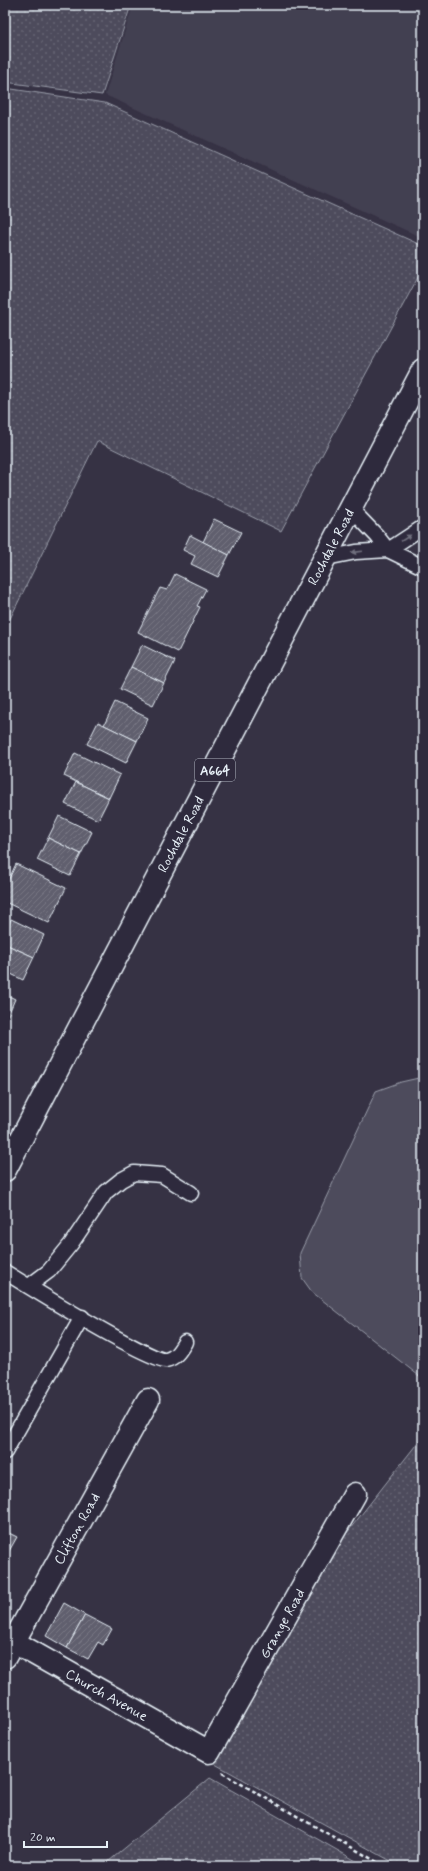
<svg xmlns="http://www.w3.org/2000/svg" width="428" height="1871" font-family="Mynerve,sans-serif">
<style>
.built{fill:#433f51}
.grass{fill:url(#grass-dots);stroke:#9a9eaa}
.pitch{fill:#4d4b5c;stroke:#9a9eaa}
.building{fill:url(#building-hatch);stroke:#e8f1f8}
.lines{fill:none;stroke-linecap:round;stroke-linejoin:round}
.service-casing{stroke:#e8f1f8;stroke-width:17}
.minor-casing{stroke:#e8f1f8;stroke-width:25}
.primary-casing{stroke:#e8f1f8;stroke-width:25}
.path{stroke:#e8f1f8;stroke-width:2.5;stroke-dasharray:4 3;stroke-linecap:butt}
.service{stroke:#2f2a3d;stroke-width:14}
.minor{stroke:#2f2a3d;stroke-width:22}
.primary{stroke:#2f2a3d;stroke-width:22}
.oneway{fill:#70707e}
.labels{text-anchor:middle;stroke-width:4;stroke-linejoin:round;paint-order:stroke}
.shield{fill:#2f2a3d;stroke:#b0b5c0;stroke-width:1}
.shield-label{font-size:13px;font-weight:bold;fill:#e8f1f8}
.street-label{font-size:14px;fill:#e8f1f8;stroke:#2f2a3d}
</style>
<defs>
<pattern id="grass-dots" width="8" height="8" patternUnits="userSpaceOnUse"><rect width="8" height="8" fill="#4d4b5c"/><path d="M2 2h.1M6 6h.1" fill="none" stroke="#676574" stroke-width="1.8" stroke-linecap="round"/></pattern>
<pattern id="building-hatch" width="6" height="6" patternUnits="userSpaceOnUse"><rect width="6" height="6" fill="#605e6e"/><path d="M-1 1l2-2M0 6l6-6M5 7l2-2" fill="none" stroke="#777683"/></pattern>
</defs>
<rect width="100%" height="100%" fill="#363244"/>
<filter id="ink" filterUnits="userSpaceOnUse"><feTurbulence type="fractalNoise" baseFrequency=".025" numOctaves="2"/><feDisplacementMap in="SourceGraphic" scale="8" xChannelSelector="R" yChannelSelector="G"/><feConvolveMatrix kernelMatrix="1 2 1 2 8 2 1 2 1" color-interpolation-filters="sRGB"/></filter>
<g filter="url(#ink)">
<!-- built -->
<polygon class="built" points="133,5 423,5 423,238 105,95"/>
<!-- grass -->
<g class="grass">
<polygon points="5,5 131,5 102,95 5,82"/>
<polygon points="5,88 105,103 423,246 423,268 281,531 97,441 5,629"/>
<polygon points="423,1436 423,1866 400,1866 215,1764 335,1548"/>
<polygon points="210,1778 365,1866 103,1866"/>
</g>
<!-- pitch -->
<polygon class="pitch" points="423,1077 423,1379 312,1292 302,1278 300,1253 376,1091 401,1082"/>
<!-- building -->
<g class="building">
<polygon points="214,519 241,532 229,555 203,542"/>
<polygon points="190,535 229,555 218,577 191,564 195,556 183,550"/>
<polygon points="175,574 206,589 197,606 200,607 178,652 138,632 160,588 167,590"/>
<polygon points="142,645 175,661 164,683 131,667"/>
<polygon points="131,667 164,683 153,705 120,689"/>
<polygon points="115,702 148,718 137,741 104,725"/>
<polygon points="98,722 137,741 126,763 87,744"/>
<polygon points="75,753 120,775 109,798 64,776"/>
<polygon points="76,782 109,798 98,820 65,804"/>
<polygon points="59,816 92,832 81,854 48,838"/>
<polygon points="48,838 81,854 70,876 37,860"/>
<polygon points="16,864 66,888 49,923 5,902 5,887"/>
<polygon points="11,919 44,935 34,957 5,944 5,923 9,925"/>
<polygon points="5,944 34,957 23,980 5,971"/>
<polygon points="5,994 15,999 5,1022"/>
<polygon points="5,1531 17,1537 5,1558"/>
<polygon points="64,1603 85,1615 67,1648 46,1636"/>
<polygon points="85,1615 112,1629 103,1645 98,1642 88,1659 67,1648"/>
</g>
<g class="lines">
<!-- service casing -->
<g class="service-casing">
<g id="service">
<polyline points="351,509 377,536 388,550 423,567"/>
<polyline points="326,558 356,552 388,550 423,527"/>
<path d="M 5,1272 C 26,1285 151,1362 166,1360 C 176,1358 180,1350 185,1342"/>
<polyline points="29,1286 49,1271 71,1244 106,1192 121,1180 134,1173 162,1175 191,1193"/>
<polyline points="5,1452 82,1317"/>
</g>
</g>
<!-- minor casing -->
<g class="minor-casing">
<g id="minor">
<path id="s1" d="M 5,1637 L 209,1752 L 355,1494"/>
<path id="s2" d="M 5,1657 L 148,1400"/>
</g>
</g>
<!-- primary casing -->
<g class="primary-casing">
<g id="primary">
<path id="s3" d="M 5,1170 L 423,370"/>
</g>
</g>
<!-- path -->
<polyline class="path" points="222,1773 384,1866"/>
<!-- service -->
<use href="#service" class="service"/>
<!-- minor -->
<use href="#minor" class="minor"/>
<!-- primary -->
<use href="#primary" class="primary"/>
</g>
<!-- one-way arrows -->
<defs><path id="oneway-solid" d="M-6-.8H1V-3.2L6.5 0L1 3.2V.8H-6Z"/></defs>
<g class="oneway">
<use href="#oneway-solid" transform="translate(406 538) rotate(-33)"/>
<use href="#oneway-solid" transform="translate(357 552) rotate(173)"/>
</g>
</g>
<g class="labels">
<!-- shield labels -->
<rect class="shield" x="195" y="759" width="40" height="22" rx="3"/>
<g class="shield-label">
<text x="215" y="775">A664</text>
</g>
<!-- street labels -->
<g class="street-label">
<text dy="5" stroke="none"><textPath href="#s3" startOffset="703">Rochdale Road</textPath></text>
<text dy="5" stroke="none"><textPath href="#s3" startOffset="379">Rochdale Road</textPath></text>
<text dy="5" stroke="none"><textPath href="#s2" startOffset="147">Clifton Road</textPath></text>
<text dy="5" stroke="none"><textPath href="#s1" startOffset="382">Grange Road</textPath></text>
<text dy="5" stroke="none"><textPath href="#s1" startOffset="117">Church Avenue</textPath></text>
</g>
</g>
<!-- margin -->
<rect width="428" height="1871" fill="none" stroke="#2f2a3d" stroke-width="20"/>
<rect x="10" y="10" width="408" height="1851" fill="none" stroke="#e8f1f8" stroke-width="1.5" filter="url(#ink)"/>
<!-- scale -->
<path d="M24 1841v6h83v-6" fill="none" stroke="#e8f1f8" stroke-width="2"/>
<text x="30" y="1841" font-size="12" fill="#e8f1f8" stroke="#2f2a3d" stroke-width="3" paint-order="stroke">20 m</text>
</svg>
